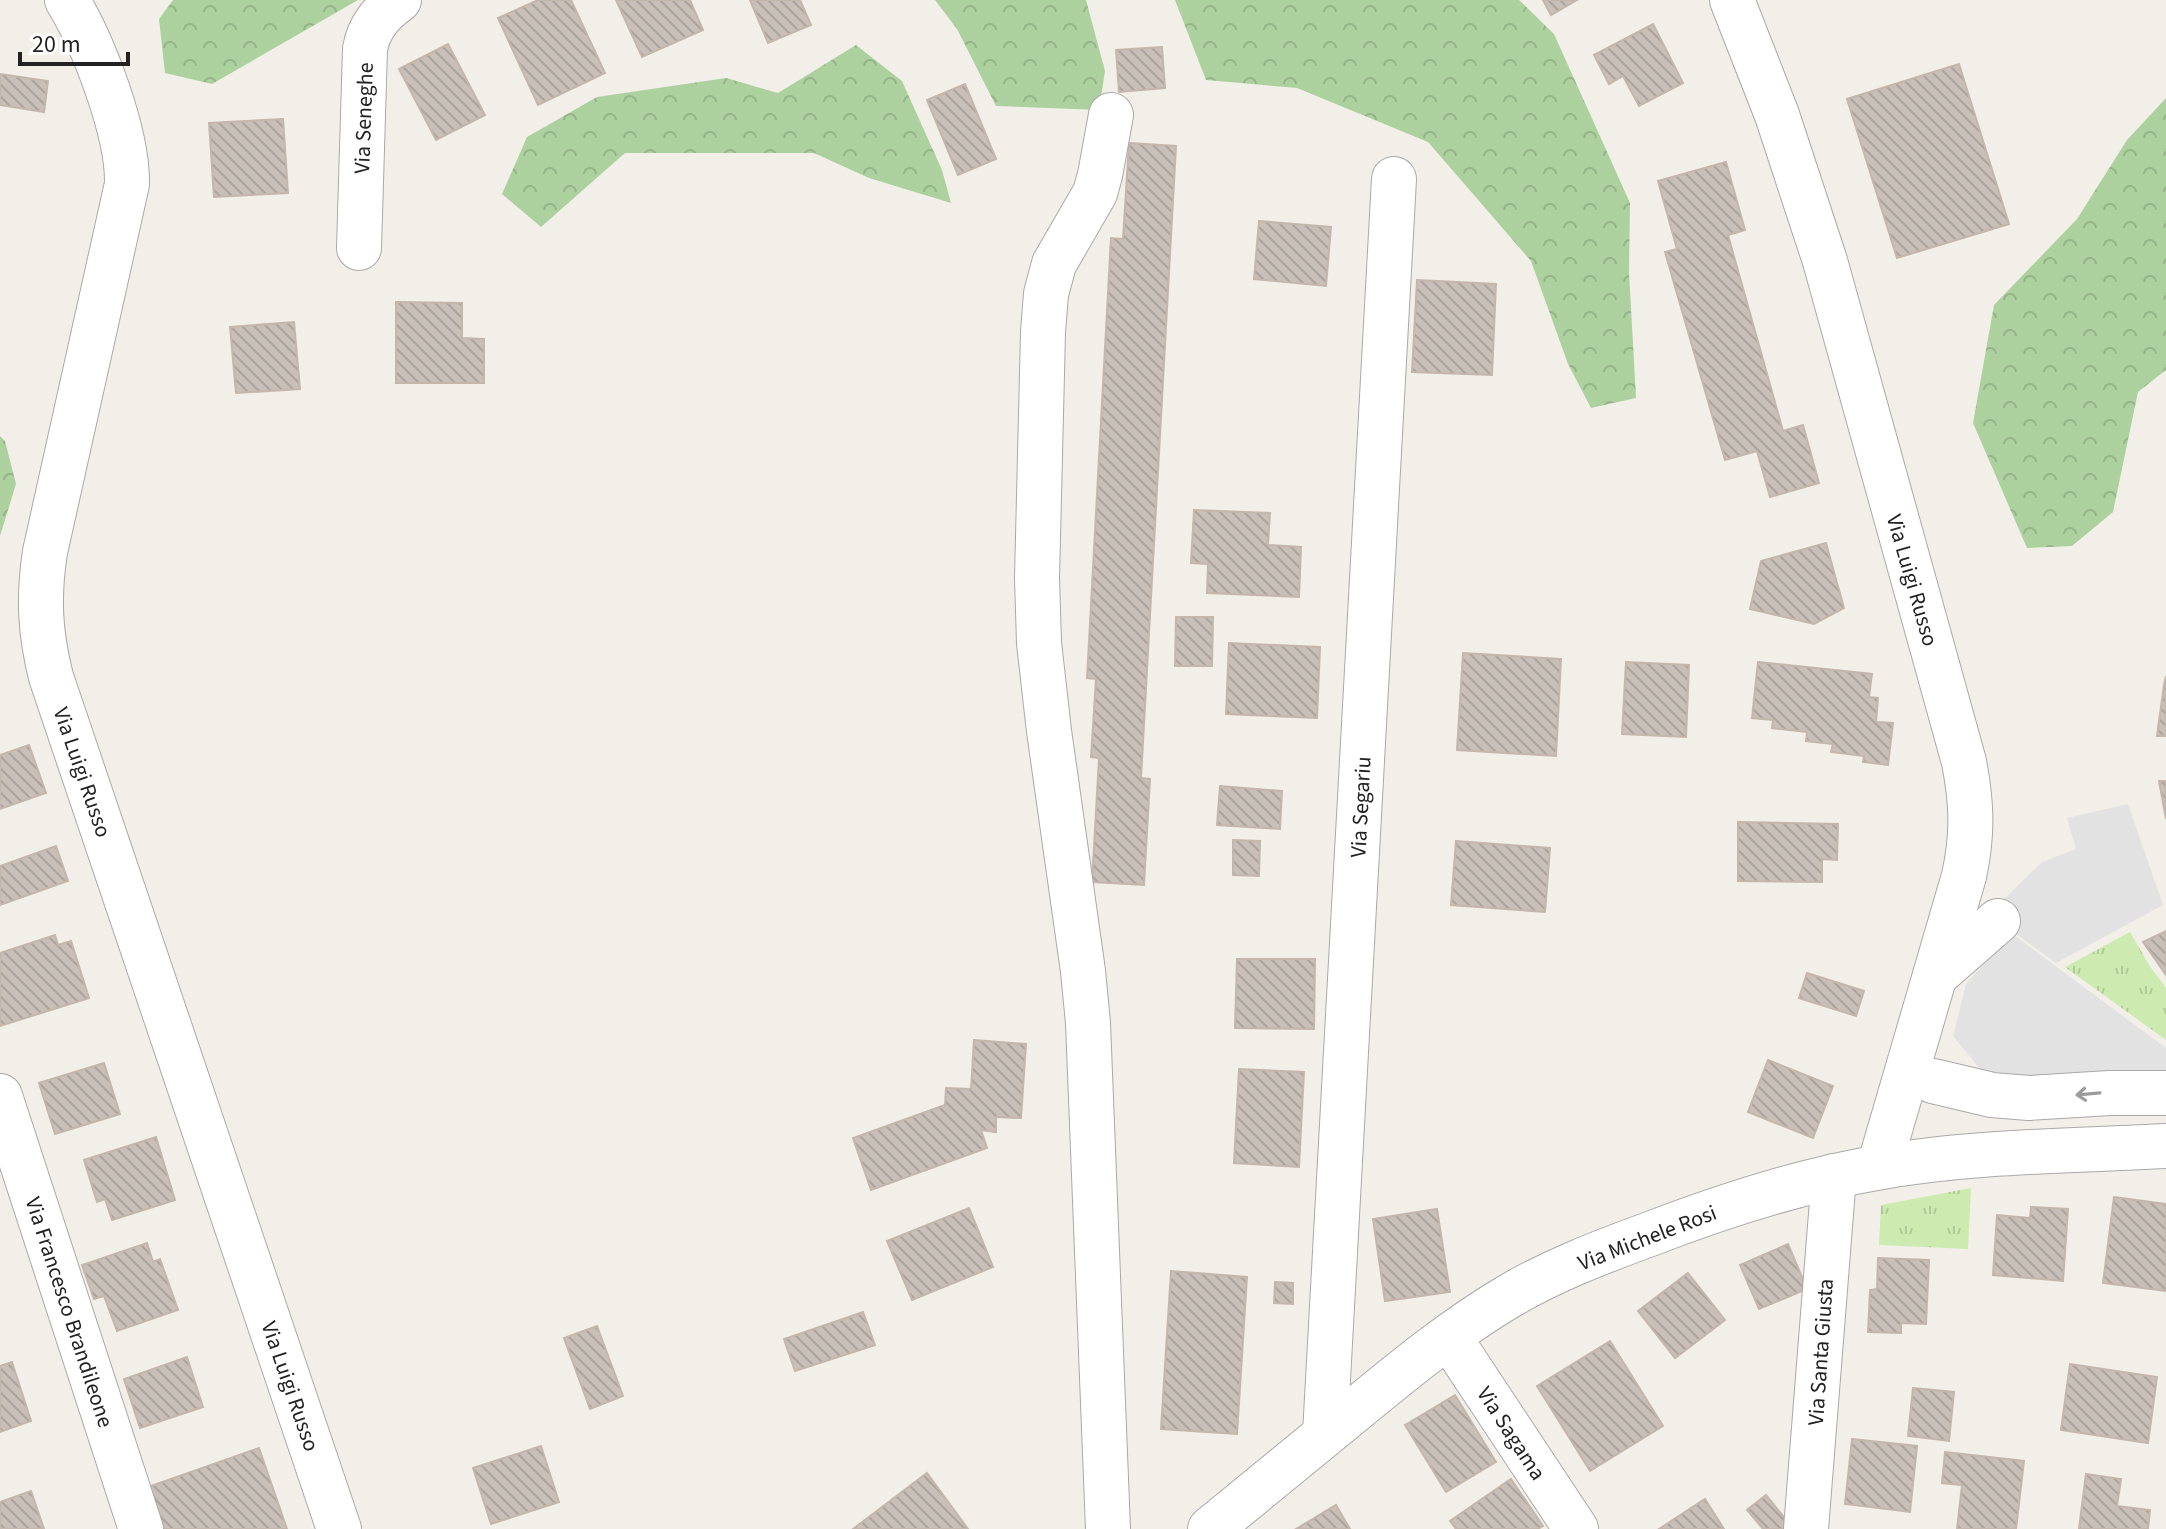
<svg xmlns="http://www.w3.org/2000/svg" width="2166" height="1529" font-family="'Source Sans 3',sans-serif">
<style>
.grass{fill:url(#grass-tufts)}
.forest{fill:url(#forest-crowns)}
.parking{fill:#e2e2e2}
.building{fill:url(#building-back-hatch);stroke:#c4b6ab;stroke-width:2}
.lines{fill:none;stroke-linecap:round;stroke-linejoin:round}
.minor-casing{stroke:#a9a9a9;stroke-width:46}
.minor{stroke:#fff;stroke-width:44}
.oneway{stroke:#9c9c9c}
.labels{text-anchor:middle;stroke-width:6;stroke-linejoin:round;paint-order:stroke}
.street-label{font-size:22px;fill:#222;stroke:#fff}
</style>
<defs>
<pattern id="grass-tufts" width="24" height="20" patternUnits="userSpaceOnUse" patternTransform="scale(2)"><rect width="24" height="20" fill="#cdebb0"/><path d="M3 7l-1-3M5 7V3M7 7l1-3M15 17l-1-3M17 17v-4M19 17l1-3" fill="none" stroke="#b0c997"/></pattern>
<pattern id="forest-crowns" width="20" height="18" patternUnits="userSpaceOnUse" patternTransform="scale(2)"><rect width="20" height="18" fill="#add19e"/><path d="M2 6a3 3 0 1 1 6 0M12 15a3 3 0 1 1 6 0" fill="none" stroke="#95b388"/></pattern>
<pattern id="building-back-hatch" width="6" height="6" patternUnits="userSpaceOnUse" patternTransform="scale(2)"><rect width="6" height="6" fill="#c7bfb8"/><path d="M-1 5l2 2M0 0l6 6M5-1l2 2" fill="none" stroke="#aba49e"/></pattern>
</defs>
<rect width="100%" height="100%" fill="#f2efe9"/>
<!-- grass -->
<g class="grass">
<polygon points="2130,932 2149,965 2166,988 2166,1040 2065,967"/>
<polygon points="1971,1188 1968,1249 1879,1245 1881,1205"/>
</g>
<!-- forest -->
<g class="forest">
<polygon points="173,0 358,0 212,84 165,73 159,19"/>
<polygon points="935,0 1086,0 1105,71 1099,110 996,106 957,29"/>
<polygon points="1175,0 1519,0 1554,34 1630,203 1629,272 1636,398 1591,408 1568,364 1531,261 1428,142 1297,88 1206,80"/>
<polygon points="856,45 902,81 942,170 951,203 869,178 814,153 625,153 541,227 502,194 527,137 597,97 726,78 778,93"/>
<polygon points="2166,98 2166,370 2138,392 2113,512 2072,546 2027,548 1973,423 1994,305 2077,219 2127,140"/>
<polygon points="0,436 5,441 16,484 0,536"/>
</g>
<!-- parking -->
<g class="parking">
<polygon points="2128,804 2163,905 2056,963 1989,914 2042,862 2076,849 2067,818"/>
<polygon points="2011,933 2166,1048 2166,1070 2027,1089 1989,1080 1953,1036 1966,984"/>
</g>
<!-- building -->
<g class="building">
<polygon points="538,0 571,0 605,73 538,105 498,18"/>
<polygon points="616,0 690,0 703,30 642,57"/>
<polygon points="750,0 800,0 811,25 768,43"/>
<polygon points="1543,0 1577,0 1551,15"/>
<polygon points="1653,24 1683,83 1639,106 1623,76 1609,84 1594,55"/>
<polygon points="448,44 485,115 436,140 399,69"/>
<polygon points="1162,47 1165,88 1119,92 1116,50"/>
<polygon points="1959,64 2009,224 1897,258 1847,99"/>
<polygon points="0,74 48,81 44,112 0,105"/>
<polygon points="965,84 996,159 958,175 927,100"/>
<polygon points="283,119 288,193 214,197 209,123"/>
<polygon points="1129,143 1176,146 1141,778 1150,779 1144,885 1092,882 1099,758 1091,757 1096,679 1087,678 1111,238 1123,239"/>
<polygon points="1726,162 1745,230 1728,235 1783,431 1803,425 1819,483 1770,497 1757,451 1725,460 1665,252 1677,249 1658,181"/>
<polygon points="1259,221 1331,227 1326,286 1254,279"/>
<polygon points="1417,280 1496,284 1492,375 1412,372"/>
<polygon points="396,302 462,303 462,338 484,339 484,383 396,383"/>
<polygon points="294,322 300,389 236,393 230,327"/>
<polygon points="1194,510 1270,513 1268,545 1301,547 1299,597 1207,593 1208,564 1191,563"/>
<polygon points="1826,543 1844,608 1814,624 1750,609 1761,561"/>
<polygon points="1176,617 1213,617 1212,666 1175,666"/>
<polygon points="1229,643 1320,647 1317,718 1226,714"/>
<polygon points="1463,653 1561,659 1556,756 1457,750"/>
<polygon points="1626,662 1689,665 1686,737 1622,734"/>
<polygon points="1758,662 1872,674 1869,697 1878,698 1876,722 1893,723 1888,765 1863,762 1864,756 1831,752 1833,744 1806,741 1807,732 1772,728 1773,720 1752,718"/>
<polygon points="2166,676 2166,736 2157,736 2164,685"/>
<polygon points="29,745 46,793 0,809 0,755"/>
<polygon points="2159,781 2166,781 2166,819"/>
<polygon points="1220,786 1282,791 1280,829 1217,825"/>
<polygon points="1738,822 1838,824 1837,860 1822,859 1822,882 1738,881"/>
<polygon points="1233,840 1260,841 1259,876 1233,875"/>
<polygon points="1456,841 1550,848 1545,912 1451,905"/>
<polygon points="56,846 68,881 0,905 0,866"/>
<polygon points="2166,931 2166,975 2143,942"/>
<polygon points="55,935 58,945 71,941 89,998 0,1026 0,953"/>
<polygon points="1237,959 1315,959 1314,1029 1235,1028"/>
<polygon points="1807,973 1864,991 1856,1016 1799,998"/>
<polygon points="974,1040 1026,1044 1021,1118 996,1117 996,1132 981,1130 987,1148 871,1190 853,1138 945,1105 946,1088 971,1089"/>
<polygon points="1768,1060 1833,1086 1813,1138 1748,1112"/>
<polygon points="104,1063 120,1114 55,1134 39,1083"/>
<polygon points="1239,1069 1304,1072 1299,1167 1234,1163"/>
<polygon points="156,1137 175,1200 112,1220 105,1199 97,1202 84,1160"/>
<polygon points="2114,1197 2166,1204 2166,1291 2103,1283"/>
<polygon points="2031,1207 2068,1209 2063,1281 1993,1275 1997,1215 2030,1218"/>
<polygon points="969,1208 993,1267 912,1300 887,1241"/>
<polygon points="1437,1209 1450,1292 1385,1301 1373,1219"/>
<polygon points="147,1243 153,1262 160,1259 178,1310 117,1331 104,1296 94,1299 82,1265"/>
<polygon points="1788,1244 1807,1289 1759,1309 1740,1265"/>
<polygon points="1878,1258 1929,1260 1926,1324 1901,1323 1901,1333 1868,1332 1870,1290 1877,1289"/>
<polygon points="1171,1271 1247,1277 1237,1434 1161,1429"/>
<polygon points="1688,1273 1725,1320 1675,1358 1638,1311"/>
<polygon points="1275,1282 1293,1283 1293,1304 1274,1303"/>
<polygon points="863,1312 875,1345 795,1371 784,1339"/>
<polygon points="597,1326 623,1396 590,1409 564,1338"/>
<polygon points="1610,1341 1663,1426 1590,1471 1537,1386"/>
<polygon points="187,1357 203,1407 140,1428 124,1379"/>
<polygon points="12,1362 31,1421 0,1432 0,1366"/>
<polygon points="2070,1364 2157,1377 2148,1443 2061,1430"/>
<polygon points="1913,1388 1954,1392 1949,1441 1908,1436"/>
<polygon points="1455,1395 1496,1462 1446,1492 1405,1425"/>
<polygon points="1852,1439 1917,1446 1910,1512 1845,1504"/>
<polygon points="541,1446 559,1502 491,1524 473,1468"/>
<polygon points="259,1448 287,1529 159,1529 145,1488"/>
<polygon points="1945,1452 2024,1461 2016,1529 1957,1529 1962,1485 1942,1483"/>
<polygon points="927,1473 968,1529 853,1529"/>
<polygon points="2086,1474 2121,1479 2117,1506 2150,1510 2148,1529 2079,1529"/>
<polygon points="1511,1479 1543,1526 1538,1529 1456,1529 1450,1521"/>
<polygon points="31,1491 44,1529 0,1529 0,1502"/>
<polygon points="1766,1495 1792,1527 1789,1529 1763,1529 1747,1510"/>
<polygon points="1705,1499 1724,1529 1659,1529"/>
<polygon points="1336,1505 1350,1529 1296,1529"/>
</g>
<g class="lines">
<!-- minor casing -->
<g class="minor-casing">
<g id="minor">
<path d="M 67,0 C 94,44 128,133 127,184 L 45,552 C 38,598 40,633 51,677 L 339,1529"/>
<path d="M 1732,0 L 1777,115 L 1825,261 L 1964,762 C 1972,803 1973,835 1964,876 L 1879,1167"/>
<path d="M 359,248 L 365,49 C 369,27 381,13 399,0"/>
<polyline points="1935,976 1998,921"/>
<polyline points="1933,1081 1992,1095 2029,1098 2110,1093 2166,1093"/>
<polyline points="0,1096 141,1529"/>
<polyline points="1449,1337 1576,1529"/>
<polyline points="1325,1434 1394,179"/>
<polyline points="1108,1529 1088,1023 1083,971 1049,731 1039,643 1037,578 1043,332 1046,294 1054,264 1095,193 1100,175 1111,115"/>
<path d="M 1210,1529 C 1262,1487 1313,1444 1365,1402 C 1410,1365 1456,1328 1506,1298 C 1551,1271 1601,1252 1650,1234 C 1723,1206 1799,1181 1876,1168 C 1971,1151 2070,1151 2166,1146"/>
<polyline points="1806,1529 1834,1176"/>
</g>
</g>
<!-- minor -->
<use href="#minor" class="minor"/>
</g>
<!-- one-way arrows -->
<defs><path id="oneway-shaft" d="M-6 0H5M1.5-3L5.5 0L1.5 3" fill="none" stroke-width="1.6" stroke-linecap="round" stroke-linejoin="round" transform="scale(2)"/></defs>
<use class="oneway" href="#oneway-shaft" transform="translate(2088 1094) rotate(175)"/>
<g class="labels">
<!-- street labels -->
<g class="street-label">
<text transform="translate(363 118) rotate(-88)" y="8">Via Seneghe</text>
<text transform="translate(1913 580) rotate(74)" y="8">Via Luigi Russo</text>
<text transform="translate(83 772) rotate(71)" y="8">Via Luigi Russo</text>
<text transform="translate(1360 807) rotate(-87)" y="8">Via Segariu</text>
<text transform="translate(1647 1237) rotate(-21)" y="8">Via Michele Rosi</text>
<text transform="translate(70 1312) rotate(72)" y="8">Via Francesco Brandileone</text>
<text transform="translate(1820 1352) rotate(-86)" y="8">Via Santa Giusta</text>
<text transform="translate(291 1386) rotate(71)" y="8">Via Luigi Russo</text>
<text transform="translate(1512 1433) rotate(57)" y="8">Via Sagama</text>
</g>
</g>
<!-- scale -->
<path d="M20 52v12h108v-12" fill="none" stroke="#222222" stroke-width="4"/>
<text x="32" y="52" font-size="24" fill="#222222" stroke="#ffffff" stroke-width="6" paint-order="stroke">20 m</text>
</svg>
